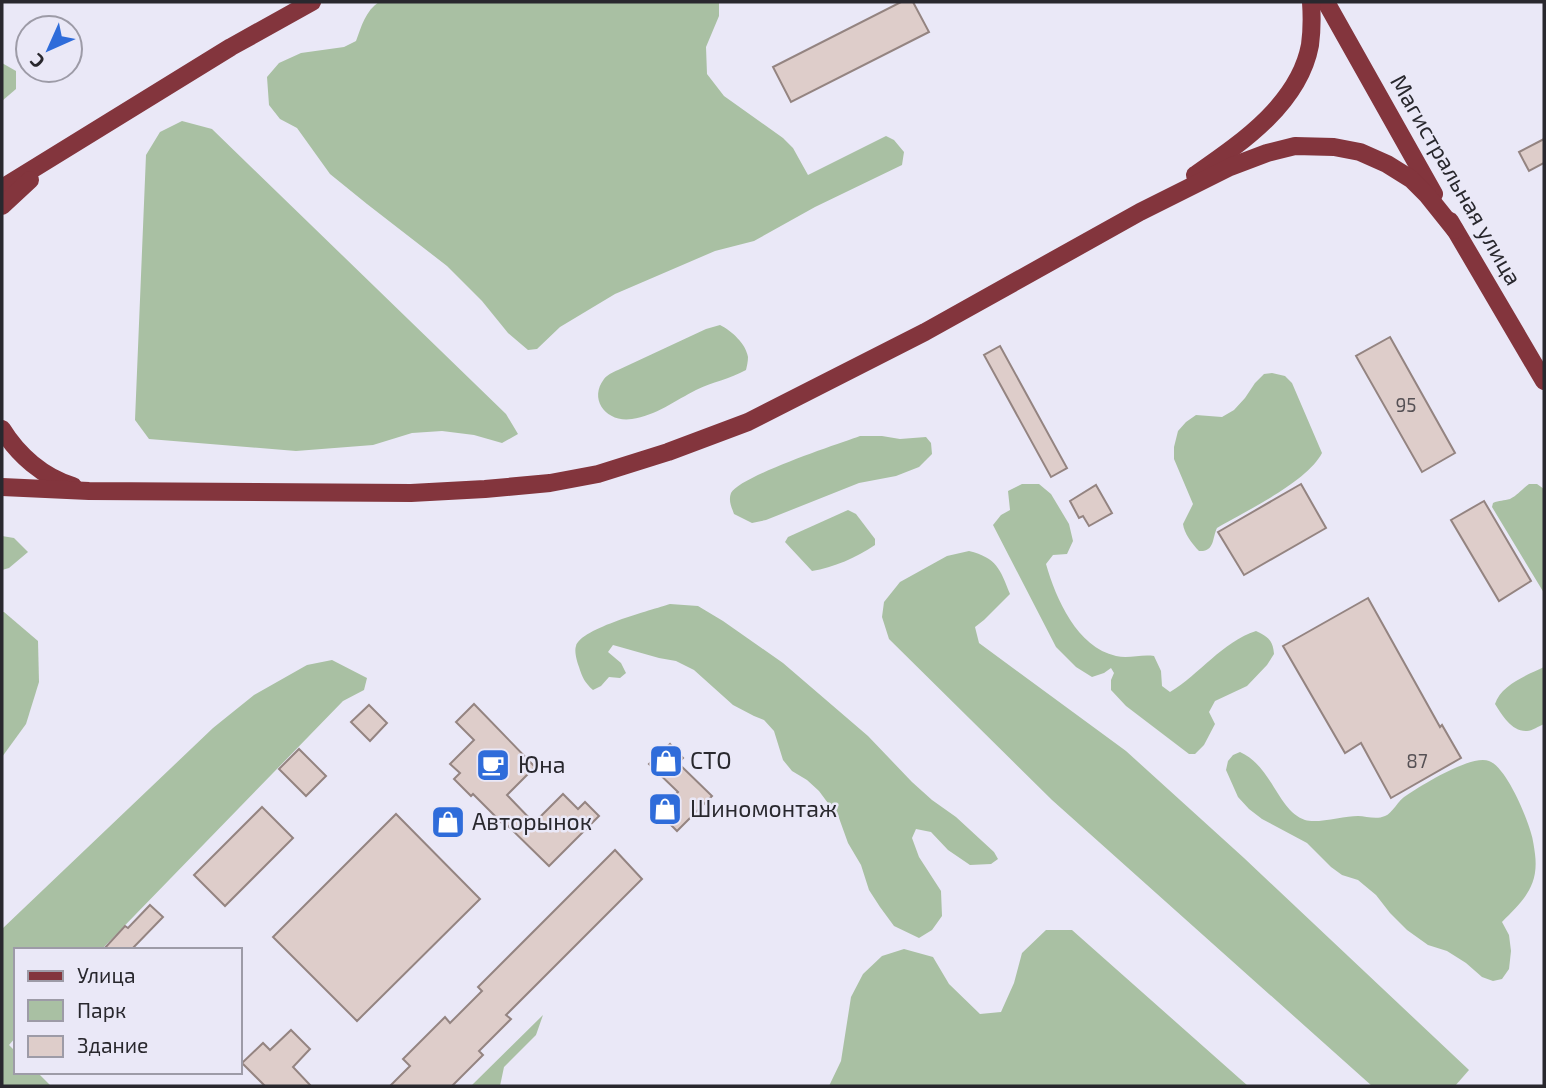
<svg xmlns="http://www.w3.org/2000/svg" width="1546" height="1088" font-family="'Exo 2',sans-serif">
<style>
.green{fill:#a9c0a3}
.building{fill:#decdca;stroke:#948481;stroke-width:2}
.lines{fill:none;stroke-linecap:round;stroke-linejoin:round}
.major{stroke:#83353d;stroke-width:18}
.labels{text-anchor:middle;stroke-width:5;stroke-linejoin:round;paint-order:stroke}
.number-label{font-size:19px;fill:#565155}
.street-label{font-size:23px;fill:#29282e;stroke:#eae8f7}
.poi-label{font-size:23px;fill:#29282e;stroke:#eae8f7;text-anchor:start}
</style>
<rect width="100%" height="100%" fill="#eae8f7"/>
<!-- green -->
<g class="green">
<path d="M 379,2 L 719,2 L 719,16 L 706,47 L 707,74 L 724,96 L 783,138 L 793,148 L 808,175 L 886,136 L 894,140 L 904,152 L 902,165 L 815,207 L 754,241 L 715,251 L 615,294 L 560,327 L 537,349 L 528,350 L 508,333 L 482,301 L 447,266 L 367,204 L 330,174 L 297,128 L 280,119 L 269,105 L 267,77 L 279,63 L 301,53 L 344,47 L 356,41 C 361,27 366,10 379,2 Z"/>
<polygon points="2,63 16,71 16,89 2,101"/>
<polygon points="182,121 212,129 506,414 518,434 502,443 474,435 442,431 412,433 373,445 296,451 149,439 135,420 146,155 160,132"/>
<path d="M 720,325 C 732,331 746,344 748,357 C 748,361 747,366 746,370 C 730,379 712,382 696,390 C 676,400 655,416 632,419 C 607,423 588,400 604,379 C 607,375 613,372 618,370 L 706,329 Z"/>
<path d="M 1272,373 L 1285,376 L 1292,383 L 1322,453 C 1307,482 1246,511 1217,528 C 1212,538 1215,552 1199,551 C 1192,544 1184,533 1183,524 L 1193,504 L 1174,459 L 1174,447 L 1178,431 L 1186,422 L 1196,415 L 1222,417 L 1234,410 L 1245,398 L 1255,383 L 1264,374 Z"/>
<path d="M 860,436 L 882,436 L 900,439 L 926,437 L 931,443 L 932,454 L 919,467 L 896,476 L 859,483 L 766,520 L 752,523 L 734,514 C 732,508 728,501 731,493 C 740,476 838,444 860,436 Z"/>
<path d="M 1022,484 L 1039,484 L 1051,494 L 1069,524 L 1073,541 L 1067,554 L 1053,555 L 1046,564 C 1056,599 1077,647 1116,656 C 1129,659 1141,654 1154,656 L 1161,671 L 1162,686 L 1170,692 C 1200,674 1222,642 1256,631 C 1269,637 1273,641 1274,654 L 1267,665 L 1247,686 L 1215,701 L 1209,712 L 1215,724 L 1204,745 L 1195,754 L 1189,754 L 1126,706 L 1111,690 L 1111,680 L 1114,673 L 1111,668 L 1104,673 L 1092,677 L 1076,667 L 1056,647 L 993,525 L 1001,515 L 1010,510 L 1008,491 Z"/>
<path d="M 1529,484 L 1537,484 L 1544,489 L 1544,593 L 1492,507 L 1493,503 C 1499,500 1504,501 1510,499 C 1518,495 1522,489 1529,484 Z"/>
<path d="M 848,510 L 856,514 L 875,539 L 875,545 C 857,557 833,568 812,571 L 785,542 L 788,537 Z"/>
<polygon points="2,536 14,538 28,552 9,568 2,570"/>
<path d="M 969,551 C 997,558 1000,569 1010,594 L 984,620 L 975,627 L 979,643 L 1126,751 L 1244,858 L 1469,1070 L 1455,1086 L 1372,1086 L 1052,800 L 889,639 L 882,617 L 884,602 L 900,582 L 947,556 Z"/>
<path d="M 670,604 L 698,606 L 723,621 L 783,663 L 868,736 L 912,782 L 932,800 L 956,817 L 994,852 L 998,859 L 991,864 L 970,865 L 948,850 L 931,832 L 916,829 L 912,838 L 919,857 L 941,891 L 942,916 L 932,930 L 919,938 L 894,926 L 880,907 L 869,890 L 861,865 L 848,843 L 839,818 L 819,791 L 807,780 L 792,771 L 783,760 L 774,731 L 764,720 L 754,716 L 733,705 L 694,670 L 676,661 L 659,658 L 613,645 L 608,652 L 621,663 L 626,673 L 620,678 L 609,677 L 601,686 L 593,690 C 585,683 582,677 579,667 C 577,662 574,651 576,646 C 581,628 652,610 670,604 Z"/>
<polygon points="2,612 4,612 38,641 39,682 26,724 2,757"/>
<polygon points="332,660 367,678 364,690 343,701 101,950 16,950 16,1037 9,1045 16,1052 16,1072 37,1072 51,1086 2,1086 2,929 213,728 254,695 307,665"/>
<path d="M 1544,667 L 1544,724 C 1539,726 1532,731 1527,731 C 1512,732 1502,715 1495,704 C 1501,685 1527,675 1544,667 Z"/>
<path d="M 1240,752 C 1272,766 1278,811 1305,820 C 1317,824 1344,816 1358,816 C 1366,816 1376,820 1385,816 C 1392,814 1398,800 1407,795 C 1422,785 1472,754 1489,761 C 1506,767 1526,815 1531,833 C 1533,839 1534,847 1535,854 C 1539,886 1524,900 1502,922 L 1509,935 L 1511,951 L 1509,969 L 1502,979 L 1493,981 L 1482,977 L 1466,963 L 1447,951 L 1428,945 L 1407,930 L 1390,913 L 1376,895 L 1358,880 L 1342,875 L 1331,867 L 1307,843 L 1262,819 L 1249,809 L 1238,797 L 1226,770 L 1228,761 L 1233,755 Z"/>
<polygon points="1046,930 1072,930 1248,1086 829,1086 841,1061 851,997 863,974 882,956 904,949 933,957 949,984 980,1014 1001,1012 1014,983 1022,953"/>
<polygon points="543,1015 536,1035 504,1067 500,1086 471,1086"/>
</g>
<!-- building -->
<g class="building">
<polygon points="901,2 913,2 929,32 791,102 773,67"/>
<polygon points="1544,139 1544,163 1529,171 1519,152"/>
<polygon points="1390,337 1455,453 1422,472 1356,356"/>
<polygon points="1000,346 1067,468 1051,477 984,355"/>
<polygon points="1301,484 1326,528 1244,575 1218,532"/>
<polygon points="1096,485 1112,513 1089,526 1083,516 1079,518 1070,501"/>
<polygon points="1484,501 1531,581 1499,601 1451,520"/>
<polygon points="1368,598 1440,727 1442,725 1461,758 1391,798 1361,743 1345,753 1283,646"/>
<polygon points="474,704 535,767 507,795 534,823 563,794 578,809 585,802 599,816 549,866 507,825 506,827 473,794 471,796 454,779 460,773 450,764 474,740 456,722"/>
<polygon points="369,705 387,723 370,741 351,722"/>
<polygon points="670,744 683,758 678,763 712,796 677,831 658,812 678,792 649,764"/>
<polygon points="299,749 326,776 306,796 279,769"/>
<polygon points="262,807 293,838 225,906 194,875"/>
<polygon points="396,814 480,899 357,1021 273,937"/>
<polygon points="615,850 642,879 506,1015 511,1019 479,1051 483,1055 452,1086 390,1086 410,1066 403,1059 445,1017 450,1023 482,991 478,987"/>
<polygon points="150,905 163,917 131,950 103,950 125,926 128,928"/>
<polygon points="291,1030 310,1049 293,1067 311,1086 265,1086 242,1063 263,1043 270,1050"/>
</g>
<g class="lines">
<!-- major -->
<g class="major">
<polyline points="1326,2 1434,194"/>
<path d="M 1195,175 C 1241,143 1299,104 1310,45 C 1312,30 1312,16 1311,2"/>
<polyline points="2,188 231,47 312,2"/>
<polyline points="2,206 30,180"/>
<polyline points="1450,221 1544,381"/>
<path d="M 2,429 C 18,455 43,477 73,486"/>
<polyline points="2,487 89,491 411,493 485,489 550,483 598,474 668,452 748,422 925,332 1140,212 1230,167 1267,153 1295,146 1334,147 1360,152 1387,164 1411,179 1427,195 1455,230"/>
</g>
</g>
<!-- icons -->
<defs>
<g id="shop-square" transform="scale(1.75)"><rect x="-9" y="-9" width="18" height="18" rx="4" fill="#2f6cda" stroke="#eae8f7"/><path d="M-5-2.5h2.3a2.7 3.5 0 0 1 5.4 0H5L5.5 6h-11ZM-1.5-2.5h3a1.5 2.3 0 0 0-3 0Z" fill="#fff"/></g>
<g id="cafe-square" transform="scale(1.75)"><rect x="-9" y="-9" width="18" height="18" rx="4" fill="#2f6cda" stroke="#eae8f7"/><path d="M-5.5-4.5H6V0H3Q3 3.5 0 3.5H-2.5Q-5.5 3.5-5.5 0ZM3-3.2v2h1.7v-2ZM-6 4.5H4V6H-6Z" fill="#fff"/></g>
</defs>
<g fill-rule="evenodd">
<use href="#shop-square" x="666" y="761"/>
<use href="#cafe-square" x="493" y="765"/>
<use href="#shop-square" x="665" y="809"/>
<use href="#shop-square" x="448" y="822"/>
</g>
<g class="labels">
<!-- number labels -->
<g class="number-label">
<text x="1406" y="412">95</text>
<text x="1417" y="768">87</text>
</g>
<!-- street labels -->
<g class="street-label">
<text transform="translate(1456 180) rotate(60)" y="8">Магистральная улица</text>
</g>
<!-- poi labels -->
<g class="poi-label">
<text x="690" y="769">СТО</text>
<text x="518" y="773">Юна</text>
<text x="690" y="817">Шиномонтаж</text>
<text x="472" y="830">Авторынок</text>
</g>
</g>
<!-- border -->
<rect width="1546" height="1088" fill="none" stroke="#29282e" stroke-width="7"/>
<!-- legend -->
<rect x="14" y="948" width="228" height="126" fill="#eae8f7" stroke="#9d9ba7" stroke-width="2"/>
<rect x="28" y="971" width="35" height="10" fill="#83353d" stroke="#9d9ba7" stroke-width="2"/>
<text x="77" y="983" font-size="21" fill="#29282e">Улица</text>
<rect x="28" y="1000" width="35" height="21" fill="#a9c0a3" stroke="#9d9ba7" stroke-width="2"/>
<text x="77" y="1018" font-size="21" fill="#29282e">Парк</text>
<rect x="28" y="1036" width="35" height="21" fill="#decdca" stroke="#9d9ba7" stroke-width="2"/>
<text x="77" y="1053" font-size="21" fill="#29282e">Здание</text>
<!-- north arrow -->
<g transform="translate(49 49) rotate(225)"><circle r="33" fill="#eae8f7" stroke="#9d9ba7" stroke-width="2"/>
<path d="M0-5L12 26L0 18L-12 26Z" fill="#2f6cda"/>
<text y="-10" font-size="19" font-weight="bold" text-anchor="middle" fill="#29282e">С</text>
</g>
</svg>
